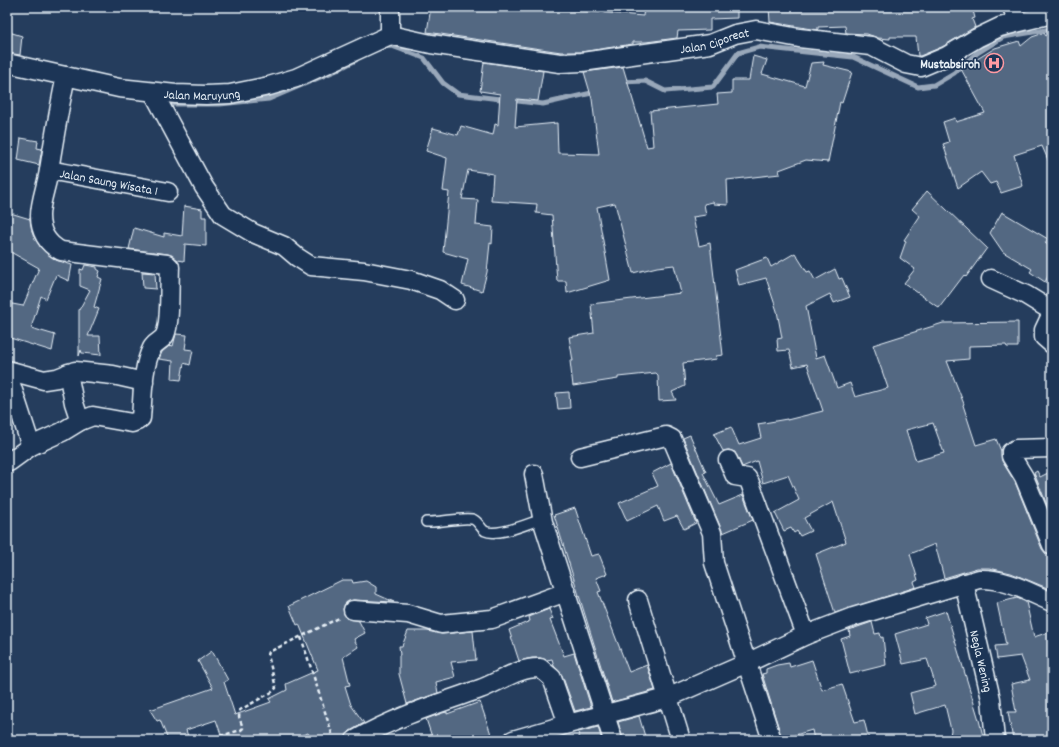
<svg xmlns="http://www.w3.org/2000/svg" width="1059" height="747" font-family="Dekko,sans-serif">
<style>
.lines{fill:none;stroke-linecap:round;stroke-linejoin:round}
.stream{stroke:#99a8ba;stroke-width:5}
.building{fill:#536782;stroke:#e8f1f8;fill-rule:evenodd}
.service-casing{stroke:#e8f1f8;stroke-width:12}
.minor-casing{stroke:#e8f1f8;stroke-width:21}
.path{stroke:#e8f1f8;stroke-width:2.5;stroke-dasharray:4 3;stroke-linecap:butt}
.service{stroke:#1d3557;stroke-width:9}
.minor{stroke:#1d3557;stroke-width:18}
.labels{text-anchor:middle;stroke-width:3.5;stroke-linejoin:round;paint-order:stroke}
.street-label{font-size:13px;fill:#e8f1f8;stroke:#1d3557}
.poi-label{font-size:13px;font-weight:bold;fill:#e8f1f8;stroke:#1d3557;text-anchor:end}
</style>
<rect width="100%" height="100%" fill="#253d5d"/>
<filter id="ink" filterUnits="userSpaceOnUse"><feTurbulence type="fractalNoise" baseFrequency=".025" numOctaves="2"/><feDisplacementMap in="SourceGraphic" scale="8" xChannelSelector="R" yChannelSelector="G"/><feConvolveMatrix kernelMatrix="1 2 1 2 8 2 1 2 1" color-interpolation-filters="sRGB"/></filter>
<g filter="url(#ink)">
<g class="lines">
<!-- stream -->
<g class="stream">
<polyline points="381,47 392,46 424,58 443,83 458,94 543,104 596,92"/>
<polyline points="621,82 645,81 665,91 713,87 738,53 759,47 853,57 918,87 934,85 954,73 977,53 1003,37 1052,29"/>
<polyline points="170,104 220,104 269,99 337,70 356,60"/>
</g>
</g>
<!-- building -->
<g class="building">
<polygon points="431,7 538,7 643,16 644,7 737,7 737,18 710,19 710,30 678,31 677,38 646,42 633,42 633,44 581,52 561,52 427,32"/>
<polygon points="769,7 972,7 975,18 972,19 975,27 942,47 920,56 918,56 916,37 890,37 890,39 878,38 867,34 846,33 845,26 818,27 818,30 770,22"/>
<polygon points="9,32 22,36 20,55 8,53"/>
<polygon points="1044,33 1046,36 1052,34 1052,169 1042,146 1014,155 1023,186 1001,193 996,182 990,184 981,172 958,188 943,144 949,142 943,122 955,118 956,122 985,113 961,69 995,48 1019,41 1021,46 1032,37"/>
<polygon points="753,56 767,60 762,74 805,86 811,63 824,62 823,65 852,72 842,103 840,102 828,162 806,160 779,170 780,174 727,180 728,205 714,204 713,202 704,204 706,215 693,217 699,246 710,243 723,355 716,356 717,359 683,363 685,386 672,392 676,400 659,401 658,375 656,373 618,377 618,379 573,386 570,361 573,361 569,337 594,333 591,304 681,293 674,265 657,267 633,273 615,203 597,207 610,280 567,293 566,281 557,281 552,215 536,213 537,204 491,201 493,174 468,170 462,199 478,200 476,225 493,227 492,244 490,243 487,272 482,291 462,285 468,259 443,252 449,192 443,191 447,158 426,151 433,128 458,135 461,126 493,135 495,124 498,125 500,94 480,91 484,62 543,71 538,101 517,99 515,127 557,123 558,153 599,154 592,99 584,72 623,67 647,147 653,146 650,111 718,104 717,94 732,93 732,80 749,80"/>
<polygon points="21,138 38,141 37,148 42,149 39,165 18,160"/>
<polygon points="927,191 987,248 966,277 964,275 939,308 904,283 915,269 900,258 906,241 904,240 920,216 912,209"/>
<polygon points="184,206 202,209 202,217 206,217 206,246 185,244 184,261 178,260 168,254 129,249 134,228 164,237 164,233 182,236"/>
<polygon points="7,212 30,219 33,235 41,248 56,260 72,265 69,281 56,275 46,299 41,296 31,328 55,335 52,351 7,337 7,303 23,306 39,268 7,250"/>
<polygon points="1002,212 1048,239 1045,243 1052,247 1052,269 1045,282 1030,272 1032,269 1003,252 990,233"/>
<path d="M 795,253 L 807,272 L 810,271 L 815,280 L 835,269 L 839,279 L 842,278 L 850,297 L 834,303 L 830,294 L 806,306 L 816,358 L 825,355 L 837,388 L 850,383 L 855,397 L 888,388 L 873,345 L 943,323 L 1018,322 L 1018,347 L 1007,347 L 1006,345 L 969,346 L 969,359 L 947,361 L 964,404 L 963,405 L 976,445 L 996,439 L 1001,451 L 1002,461 L 1015,482 L 1042,549 L 1046,554 L 1052,555 L 1052,590 L 1011,573 L 989,568 L 977,568 L 944,578 L 935,544 L 910,554 L 918,580 L 914,582 L 916,587 L 835,613 L 816,554 L 846,542 L 833,502 L 804,518 L 811,531 L 800,536 L 797,531 L 794,533 L 791,528 L 784,531 L 775,513 L 799,500 L 788,475 L 763,483 L 757,461 L 742,467 L 735,452 L 729,450 L 723,451 L 714,434 L 731,427 L 739,445 L 761,438 L 758,424 L 787,419 L 787,420 L 823,411 L 807,364 L 793,367 L 789,350 L 778,351 L 777,339 L 782,338 L 777,311 L 766,278 L 739,285 L 735,270 L 767,258 L 771,267 ZM 933,423 L 944,453 L 916,461 L 906,430 Z"/>
<polygon points="85,265 97,267 97,269 100,271 98,277 102,279 94,307 99,309 88,336 100,336 101,355 82,353 81,350 79,356 79,310 90,290 80,286 80,269 83,270"/>
<polygon points="142,272 155,273 156,289 143,288"/>
<polygon points="176,334 187,335 185,349 193,350 190,365 184,363 181,380 172,379 173,361 159,359 162,352 170,345 173,346"/>
<polygon points="569,392 570,408 558,409 556,393"/>
<polygon points="690,435 706,472 703,473 719,505 743,495 753,520 723,533 683,438"/>
<polygon points="671,463 696,523 684,529 677,516 664,521 658,506 627,521 619,503 658,486 652,473"/>
<polygon points="1037,471 1040,477 1048,473 1052,480 1052,517 1034,473"/>
<polygon points="575,508 591,556 599,554 607,574 596,578 601,591 598,592 629,672 647,665 655,690 612,702 554,515"/>
<polygon points="342,580 352,580 353,583 366,581 376,587 376,594 394,602 353,600 345,604 343,609 347,618 359,621 365,633 354,639 358,647 343,657 350,685 345,686 351,705 364,723 350,731 345,740 311,740 308,733 288,740 223,740 216,720 186,730 189,740 168,740 160,720 157,721 150,710 213,688 198,661 212,651 228,680 224,682 235,715 271,702 269,699 287,690 286,684 318,670 299,624 297,625 289,606"/>
<polygon points="1017,598 1026,602 1034,637 1052,631 1052,740 1013,740 1008,712 1016,712 1011,684 1030,680 1021,656 997,659 995,646 1006,645 997,603"/>
<polygon points="549,609 553,619 550,620 564,656 574,653 591,707 575,711 562,675 554,666 552,659 547,660 540,658 532,658 519,661 509,630 530,621 529,617"/>
<polygon points="946,611 979,720 984,740 949,740 951,730 945,705 915,714 910,693 936,686 927,659 903,664 895,634 927,624 925,618"/>
<polygon points="872,622 875,634 880,633 881,638 883,637 886,665 850,674 841,639 850,636 849,630"/>
<polygon points="408,631 427,631 442,634 473,631 476,660 451,662 455,677 436,682 438,693 407,704 399,674 399,655 400,655 399,646 402,646"/>
<polygon points="812,660 822,690 842,684 855,722 864,720 869,740 814,740 812,730 782,739 762,674 766,673 766,669 777,665 789,663 790,667"/>
<polygon points="480,702 493,740 433,740 426,719 442,713 447,712 447,714"/>
<polygon points="639,716 646,740 623,740 618,722"/>
<polygon points="598,727 602,740 580,740 578,732"/>
</g>
<g class="lines">
<!-- service casing -->
<g class="service-casing">
<path id="service" d="M 426,522 C 441,523 459,517 472,519 C 478,520 480,528 485,531 C 497,537 527,524 539,520 L 543,521"/>
</g>
<!-- minor casing -->
<g class="minor-casing">
<g id="minor">
<polyline points="1012,7 1018,22"/>
<path id="s1" d="M 390,35 L 431,44 L 560,63 L 582,62 L 710,44 L 735,34 L 756,30 L 799,38 L 871,46 L 906,64 L 921,67 L 947,56 L 977,38 L 1000,27 L 1052,14"/>
<polyline points="390,35 390,7"/>
<path id="s2" d="M 7,63 L 119,88 L 176,94 L 206,95 L 230,94 L 269,86 L 296,78 L 390,35"/>
<polyline points="153,92 204,187 223,215 253,233 284,246 297,257 311,266 364,271 411,280 440,290 455,300"/>
<path id="s3" d="M 49,170 L 168,192"/>
<polyline points="991,279 1026,295 1052,311"/>
<polyline points="1052,313 1044,330 1044,337 1052,344"/>
<polyline points="7,370 44,380 57,378 75,371 113,375 144,382"/>
<polyline points="7,372 31,446"/>
<polyline points="68,373 74,403 80,421"/>
<polyline points="1052,448 1016,449 1011,452 1011,456 1024,477 1052,545"/>
<polyline points="580,457 666,436 672,439 712,533 714,563 772,740"/>
<polyline points="728,460 735,476 747,478 750,483 806,635"/>
<path d="M 9,462 L 31,446 L 62,432 L 80,421 L 93,416 L 132,423 L 137,421 L 141,418 C 143,395 142,368 152,348 C 155,342 162,341 165,335 C 171,322 169,283 170,267 L 167,264 L 61,251 C 47,244 40,231 40,216 C 40,201 47,185 49,170 C 54,139 59,108 66,76"/>
<polyline points="534,474 543,522 613,740"/>
<path id="s4" d="M 964,583 L 991,699 L 995,740"/>
<polyline points="638,600 681,740"/>
<polyline points="353,610 408,614 441,624 492,619 566,592"/>
<path d="M 355,740 C 395,717 437,704 480,689 C 499,682 519,667 540,668 L 552,678 L 568,724 L 667,698 L 747,663 L 806,635 L 853,617 L 979,579 C 1005,578 1028,592 1052,602"/>
<polyline points="513,740 568,724"/>
</g>
</g>
<!-- path -->
<g class="path">
<polyline points="301,637 334,740"/>
<polyline points="220,736 241,730 243,728 239,717 240,710 272,692 276,688 268,655 269,652 339,618"/>
</g>
<!-- service -->
<use href="#service" class="service"/>
<!-- minor -->
<use href="#minor" class="minor"/>
</g>
</g>
<!-- icons -->
<defs>
<g id="hospital-ring" transform="scale(1)"><circle r="9.5" fill="#1d3557" stroke="#ff9aa2" stroke-width="1.5"/><path d="M-5-5h3v3.5h4V-5h3V5h-3V1.5h-4V5h-3Z" fill="#ff9aa2"/></g>
</defs>
<g fill-rule="evenodd">
<use href="#hospital-ring" x="994" y="63"/>
</g>
<g class="labels">
<!-- street labels -->
<g class="street-label">
<text dy="5" stroke="none"><textPath href="#s1" startOffset="329">Jalan Ciporeat</textPath></text>
<text dy="5" stroke="none"><textPath href="#s2" startOffset="198">Jalan Maruyung</textPath></text>
<text dy="5" stroke="none"><textPath href="#s3" startOffset="61">Jalan Saung Wisata 1</textPath></text>
<text dy="5" stroke="none"><textPath href="#s4" startOffset="80">Negla Wening</textPath></text>
</g>
<!-- poi labels -->
<g class="poi-label">
<text x="980" y="68">Mustabsiroh</text>
</g>
</g>
<!-- margin -->
<rect width="1059" height="747" fill="none" stroke="#1d3557" stroke-width="24"/>
<rect x="12" y="12" width="1035" height="723" fill="none" stroke="#e8f1f8" stroke-width="1.5" filter="url(#ink)"/>
</svg>
